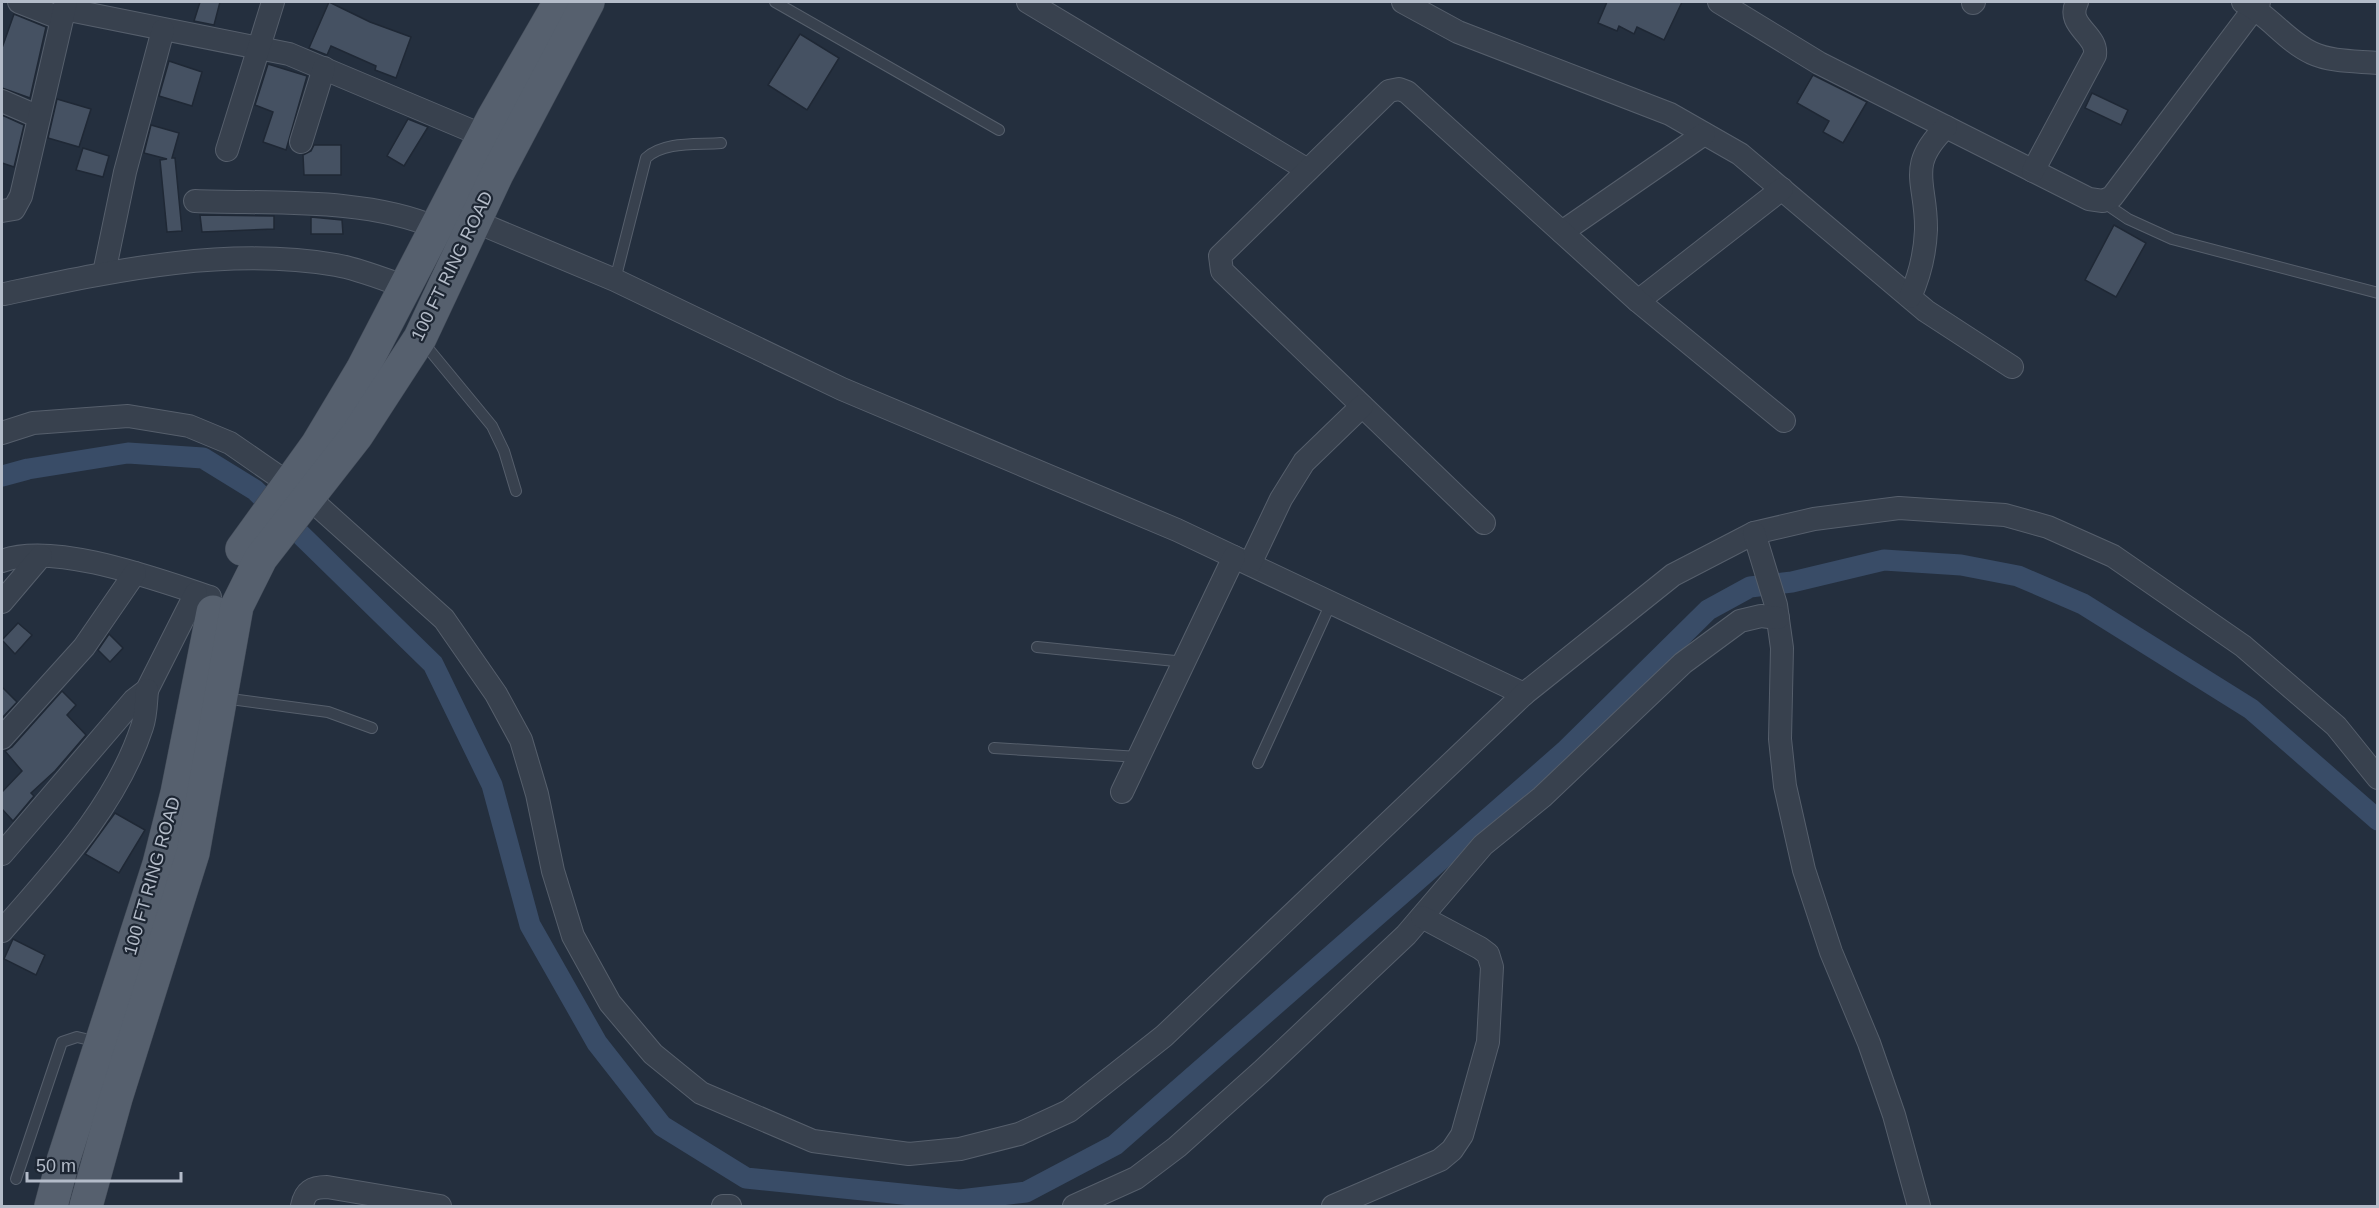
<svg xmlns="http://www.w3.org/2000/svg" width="2379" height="1208" font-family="Arial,sans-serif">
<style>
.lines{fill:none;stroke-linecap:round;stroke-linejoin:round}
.canal{stroke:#394c67;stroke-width:21}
.building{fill:#455162;stroke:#1f2835;stroke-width:1.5}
.lane-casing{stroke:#565f6c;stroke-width:12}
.street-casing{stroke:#565f6c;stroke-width:24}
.primary-casing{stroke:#414a57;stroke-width:34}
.lane{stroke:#38414e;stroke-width:10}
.street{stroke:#38414e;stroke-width:22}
.primary{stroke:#56606e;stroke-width:33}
.labels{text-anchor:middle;stroke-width:4.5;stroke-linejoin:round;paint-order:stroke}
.street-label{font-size:18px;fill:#b4bcc9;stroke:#1d2633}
</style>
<rect width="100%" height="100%" fill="#242f3e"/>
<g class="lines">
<!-- canal -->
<polyline class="canal" points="2,476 28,469 128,453 203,458 255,490 433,664 492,785 530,925 597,1043 662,1126 746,1178 960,1200 1026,1192 1115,1145 1565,751 1708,610 1750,587 1792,582 1884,560 1961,565 2018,576 2083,604 2251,709 2378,820"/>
</g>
<!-- building -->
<g class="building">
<polygon points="200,2 220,2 214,25 194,21"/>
<polygon points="329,2 370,22 411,37 396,78 375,70 376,66 331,46 327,55 309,48"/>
<polygon points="1607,2 1682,2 1664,40 1637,27 1634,34 1619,26 1617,31 1598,23"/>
<polygon points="14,14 46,27 30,98 2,88 2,48"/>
<polygon points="800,34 839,58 807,110 768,85"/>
<polygon points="169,61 202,72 192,106 159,96"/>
<polygon points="268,64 307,76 286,150 263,142 273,112 255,105"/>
<polygon points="1813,75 1867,102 1843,143 1823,132 1829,121 1797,103"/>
<polygon points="2092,93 2128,110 2121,125 2085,108"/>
<polygon points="57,99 91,109 79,147 48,138"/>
<polygon points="2,115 24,125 14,167 2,163"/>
<polygon points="408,119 428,127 404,166 387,156"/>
<polygon points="151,125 179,133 172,158 175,158 182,231 167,232 160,160 167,159 144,153"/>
<polygon points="314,145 341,145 341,175 304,175 303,155 311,151"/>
<polygon points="83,148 109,156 103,177 76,170"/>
<polygon points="200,215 274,216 274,229 202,232"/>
<polygon points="311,217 342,220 343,234 311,234"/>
<polygon points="2114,225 2146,243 2116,297 2085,280"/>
<polygon points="18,623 32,635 15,654 2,640"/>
<polygon points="109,634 123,648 110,662 98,650"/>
<polygon points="2,687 17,702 2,718"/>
<polygon points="62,691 76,705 67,715 86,735 55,771 31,793 34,796 13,821 2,809 2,792 22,771 5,751 12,747"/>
<polygon points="115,813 145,830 119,873 85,854"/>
<polygon points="13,939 45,955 36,975 4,959"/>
</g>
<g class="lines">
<!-- lane casing -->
<g class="lane-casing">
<g id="lane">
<polyline points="775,2 999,130"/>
<polyline points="2103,202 2128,219 2172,239 2378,293"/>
<path d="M 615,280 L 646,158 C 664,141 697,145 721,143"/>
<polyline points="422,341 492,426 504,451 516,491"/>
<polyline points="1037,647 1185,662"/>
<polyline points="223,698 328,712 372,728"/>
<polyline points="994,748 1139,757"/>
<polyline points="1258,763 1331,603"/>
<polyline points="16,1179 62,1042 77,1037 98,1042"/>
</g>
</g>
<!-- street casing -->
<g class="street-casing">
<g id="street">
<polyline points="19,2 62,19"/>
<polyline points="1028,2 1306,169"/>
<polyline points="1403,2 1458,32 1670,114 1740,154 1926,311 2012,367"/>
<polyline points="1719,2 1819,63 2089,199 2103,201 2112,197 2259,2"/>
<path d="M 2243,2 C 2269,15 2286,41 2312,53 C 2331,62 2357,61 2378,63"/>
<polyline points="1973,3 1974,2"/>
<polyline points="64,9 289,54 484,136"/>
<polyline points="2,101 39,117"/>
<polyline points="301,142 324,68"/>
<polyline points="227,150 273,2"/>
<path d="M 2033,171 L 2095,55 C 2098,34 2065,26 2077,2"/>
<path d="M 195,201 C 272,204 365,197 437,228"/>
<polyline points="2,211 14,209 21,196 66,2"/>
<polyline points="474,221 615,280 842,389 1177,530 1524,694"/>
<polyline points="1562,232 1704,134"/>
<polyline points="104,273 125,172 163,30"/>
<path d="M 4,294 C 113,271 224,246 336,265 C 359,269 383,279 406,287"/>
<path d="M 1910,297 C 1920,275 1925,254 1926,230 C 1927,182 1905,167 1946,127"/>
<polyline points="1638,301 1782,189"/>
<polyline points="2,433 33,423 128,416 189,426 230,443 308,497 444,619 496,694 521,740 537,794 553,871 573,936 610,1003 653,1054 701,1093 813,1141 909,1154 960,1149 1019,1134 1069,1111 1164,1036 1524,694 1673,575 1754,533 1814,519 1899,508 2005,515 2048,527 2113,556 2243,646 2336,726 2378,778"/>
<polyline points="1484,523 1222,271 1220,256 1389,91 1399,89 1407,92 1638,301 1784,421"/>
<polyline points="1754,533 1776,605 1782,648 1780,739 1785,786 1804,870 1831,952 1869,1043 1894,1115 1919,1206"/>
<path d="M 2,561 C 53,541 158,580 210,597"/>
<polyline points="1250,564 1281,499 1304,462 1362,406"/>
<polyline points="2,602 41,556"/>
<polyline points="2,738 84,647 135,573"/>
<polyline points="1122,792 1234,557"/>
<polyline points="2,854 134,700 147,690 196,593"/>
<path d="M 2,931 C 56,869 116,806 142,727 C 146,716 146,702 147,690"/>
<path d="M 302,1206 C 305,1191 312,1187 327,1187 L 440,1206"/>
<polyline points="723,1206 730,1206"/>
<polyline points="1074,1206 1136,1178 1177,1147 1262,1071 1406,935 1483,845 1542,797 1683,663 1740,621 1761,616 1778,618"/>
<polyline points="1333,1206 1440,1160 1452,1150 1462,1135 1488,1042 1492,967 1488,954 1480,948 1422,917"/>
</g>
</g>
<!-- primary casing -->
<g class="primary-casing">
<g id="primary">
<polyline points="242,549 317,445 362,370 493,118 560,2"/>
<polyline points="51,1206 63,1161 159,864 177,793 213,612"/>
<polyline points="86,1206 116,1098 193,853 237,606 261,558 357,435 420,338 497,174 588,2"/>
</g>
</g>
<!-- lane -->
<use href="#lane" class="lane"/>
<!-- street -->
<use href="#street" class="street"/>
<!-- primary -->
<use href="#primary" class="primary"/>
</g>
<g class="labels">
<!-- street labels -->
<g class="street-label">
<text transform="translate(452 266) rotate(-64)" y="6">100 FT RING ROAD</text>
<text transform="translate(152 876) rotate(-74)" y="6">100 FT RING ROAD</text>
</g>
</g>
<!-- border -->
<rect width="2379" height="1208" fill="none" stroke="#b4bcc9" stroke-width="6"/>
<!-- scale -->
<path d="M27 1172v9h154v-9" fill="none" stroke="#b4bcc9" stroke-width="3"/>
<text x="36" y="1172" font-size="18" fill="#b4bcc9" stroke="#1d2633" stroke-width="4.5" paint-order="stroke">50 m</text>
</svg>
